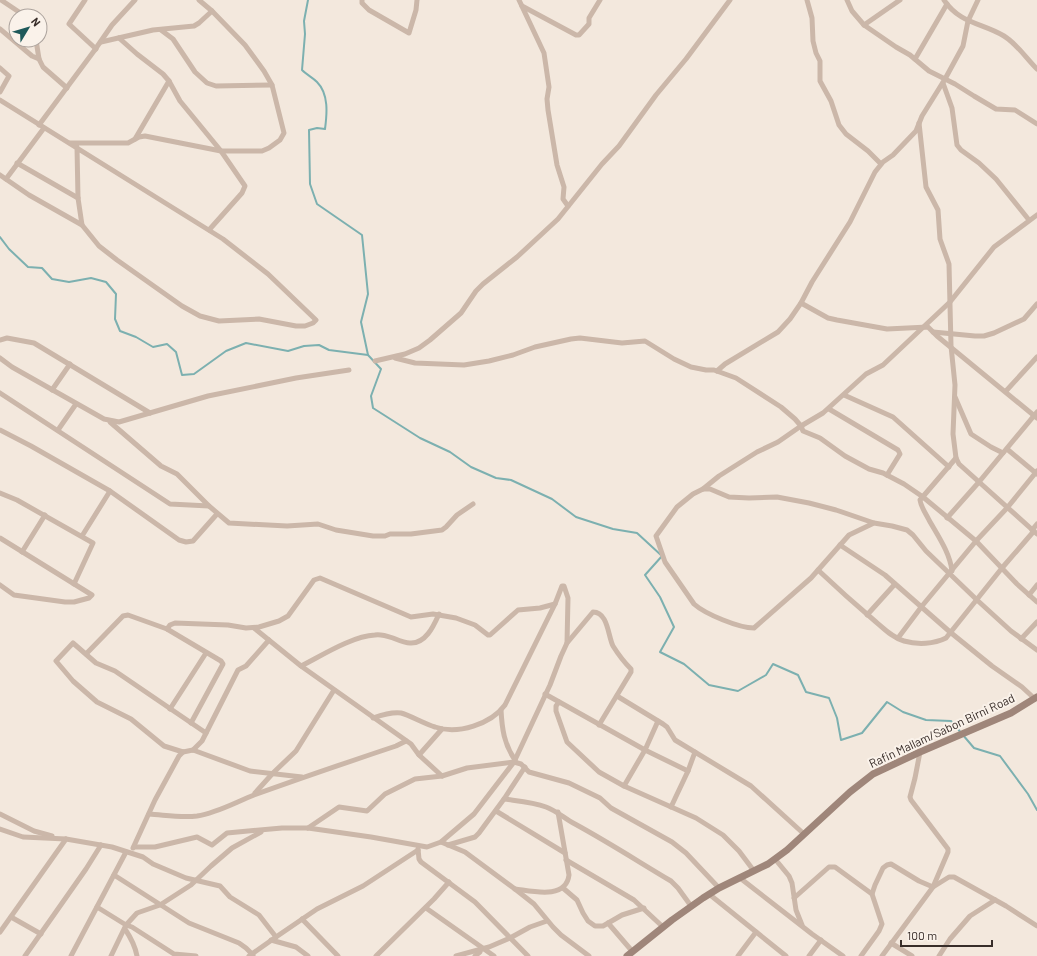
<svg xmlns="http://www.w3.org/2000/svg" width="1037" height="956" font-family="Barlow,sans-serif">
<style>
.lines{fill:none;stroke-linecap:round;stroke-linejoin:round}
.stream{stroke:#7cb0b0;stroke-width:2}
.street{stroke:#cbb7a9;stroke-width:5}
.secondary{stroke:#9f867a;stroke-width:7}
.labels{text-anchor:middle;stroke-width:4;stroke-linejoin:round;paint-order:stroke}
.street-label{font-size:12px;fill:#382d29;stroke:#faf2ea}
</style>
<rect width="100%" height="100%" fill="#f3e8dd"/>
<g class="lines">
<!-- stream -->
<g class="stream">
<path d="M 308,0 L 304,21 L 305,34 L 302,70 C 307,75 313,78 317,82 C 329,94 327,114 325,129 L 317,128 L 309,130 L 310,184 L 317,204 L 362,235 L 368,294 L 361,322 L 368,355 L 381,369 L 371,396 L 373,408 L 420,438 L 450,452 L 471,467 L 496,478 L 511,480 L 552,499 L 576,517 L 613,529 L 637,533 L 662,556 L 645,575 L 660,597 L 674,627 L 660,652 L 684,664 L 709,685 L 738,691 L 766,675 L 773,664 L 798,675 L 806,692 L 829,698 L 837,718 L 841,740 L 862,733 L 887,702 L 903,712 L 926,720 L 951,721 L 974,748 L 1000,756 L 1028,794 L 1037,810"/>
<polyline points="0,237 9,249 28,267 42,268 52,279 69,282 91,278 106,282 116,294 115,319 120,331 136,337 153,347 167,344 176,352 182,375 194,374 226,351 246,343 288,351 304,346 319,345 329,350 368,355"/>
</g>
<!-- street -->
<g class="street">
<polyline points="1,0 25,16"/>
<polyline points="85,0 69,24 96,49"/>
<polyline points="362,0 362,3 369,10 409,33 416,10 417,0"/>
<polyline points="519,0 544,53 549,87 547,99 548,110 557,165 564,187 563,199 568,206"/>
<polyline points="807,0 812,18 813,41 816,53 820,61 820,81 831,101 839,125 846,134 868,151 881,164"/>
<polyline points="847,0 852,11 864,25 896,47 910,55 929,71 955,84 974,96 996,109 1015,110 1037,124"/>
<path d="M 944,0 C 960,24 983,23 1004,36 C 1017,44 1026,58 1037,69"/>
<polyline points="522,6 576,35 579,35 589,24 589,18 600,0"/>
<polyline points="864,25 900,0"/>
<polyline points="0,29 32,56 39,59"/>
<polyline points="161,30 173,39 195,72 207,83 216,86 272,85"/>
<polyline points="119,38 137,54 163,74 169,81 180,101 221,151 245,186 242,193 209,230"/>
<polyline points="36,40 39,59 43,67 67,88"/>
<polyline points="101,42 153,30 194,26 199,23 212,11"/>
<polyline points="915,59 947,4"/>
<polyline points="0,68 9,76 0,92"/>
<polyline points="943,83 952,108 957,145 961,150 979,163 996,179 1029,220"/>
<polyline points="0,100 223,239 268,274 316,320 313,323 305,326 296,326 259,319 219,321 200,316 182,306 117,260 99,246 82,225 78,198 77,147"/>
<polyline points="919,123 926,187 938,210 940,239 949,264 951,346 955,385 953,434 956,458 959,464 1037,534"/>
<polyline points="39,125 94,51 112,25 135,0"/>
<polyline points="135,139 169,81"/>
<polyline points="70,143 128,143 139,137 145,136 221,151 262,151 269,148 280,140 284,133 272,85 264,71 245,45 212,11 199,0"/>
<polyline points="17,163 78,198"/>
<polyline points="0,175 29,195 82,225"/>
<polyline points="6,179 44,128"/>
<polyline points="801,303 828,318 837,320 887,329 928,327 937,336 1037,418"/>
<polyline points="933,332 975,336 984,336 994,333 1024,319 1037,304"/>
<polyline points="0,340 7,338 34,343 150,413"/>
<polyline points="0,358 12,367 104,419 119,422 208,396 296,378 349,370"/>
<polyline points="395,358 415,363 464,365 489,361 513,355 535,347 571,339 580,338 622,343 645,341 674,359 691,367 706,370 714,370 736,378 781,407 795,419 801,426 803,431 820,438 845,456 869,469 883,473 904,484 923,497 976,541 1017,584 1037,602"/>
<polyline points="375,361 405,354 419,348 430,340 461,313 476,291 483,284 517,257 558,219 602,164 619,146 656,95 686,59 730,0"/>
<polyline points="717,371 725,364 778,332 790,319 801,303 812,282 850,222 875,172 883,162 893,155 916,131 922,116 945,79 963,46 968,21 978,0"/>
<polyline points="52,390 70,364"/>
<polyline points="1006,391 1037,357"/>
<polyline points="0,393 170,504 209,506 229,523 287,526 318,524 336,530 373,536 385,536 390,534 411,534 442,530 446,527 457,515 473,504"/>
<polyline points="844,395 893,417 949,467"/>
<polyline points="955,397 971,434 991,447 1003,453"/>
<polyline points="829,409 898,450 900,454 887,475"/>
<polyline points="110,422 161,466 177,474 209,506"/>
<polyline points="0,430 31,446 110,491 179,540 186,542 193,541 217,514"/>
<polyline points="58,430 76,404"/>
<polyline points="1007,449 1037,474"/>
<polyline points="703,489 719,476 757,452 778,442 801,426 823,413 866,374 883,365 950,302 994,247 1037,215"/>
<polyline points="0,493 17,500 93,543 74,584"/>
<polyline points="947,518 979,482 1037,412"/>
<path d="M 874,523 L 849,535 L 811,578 L 754,628 C 739,628 705,614 694,604 L 665,562 L 656,536 L 677,507 L 693,494 L 703,489 L 710,489 L 729,497 L 749,498 L 777,497 L 809,503 L 836,510 L 874,523 L 892,526 L 907,530 L 913,535 L 926,551 L 977,600 L 1011,631 L 1037,650"/>
<polyline points="1032,530 1037,524"/>
<polyline points="82,536 110,491"/>
<polyline points="0,538 92,595 89,598 74,602 65,602 14,595 0,585"/>
<polyline points="840,545 885,575 950,632 992,666 1022,687 1035,699"/>
<polyline points="22,552 45,515"/>
<path d="M 818,570 C 837,588 856,605 876,622 C 884,629 893,638 904,641 C 918,645 934,644 946,638 L 1002,568 L 1034,531"/>
<path d="M 952,571 C 950,553 938,536 929,520 C 926,514 921,507 920,500 L 956,458"/>
<polyline points="1029,595 1037,585"/>
<polyline points="867,615 895,584"/>
<polyline points="254,628 301,666 411,744 419,755 442,776"/>
<polyline points="167,629 170,625 175,623 228,625 246,628 259,627 279,621 288,616 314,580 320,578 411,617 433,614 456,618 475,625 488,635 490,635 518,610 540,608 555,604"/>
<polyline points="898,638 922,606 976,541 1007,508 1037,471"/>
<polyline points="1021,639 1037,622"/>
<polyline points="86,654 123,616 128,615 167,629 221,661 223,664 191,723"/>
<path d="M 301,666 C 321,656 352,636 375,635 C 380,634 387,636 393,638 C 398,640 405,643 410,643 C 426,644 434,625 439,614"/>
<polyline points="545,694 645,750 688,771"/>
<polyline points="617,696 663,724 667,727 675,740 751,786 804,834"/>
<polyline points="559,702 556,706 556,711 567,742 599,772 624,786 696,818 723,835 739,851 754,871"/>
<polyline points="170,709 206,653"/>
<path d="M 501,710 C 502,729 504,744 515,760"/>
<path d="M 373,718 C 382,715 391,712 401,713 C 409,715 425,724 435,727 C 458,735 491,724 505,705 L 555,604 L 562,586 L 564,586 L 568,598 L 567,643"/>
<polyline points="206,733 115,671 96,663 73,643 56,661 73,681 97,702 131,719 164,746 183,752 193,750 250,771 302,777"/>
<polyline points="193,750 202,741 238,670 246,666 269,640"/>
<polyline points="419,755 442,729"/>
<polyline points="624,786 645,750 658,721"/>
<polyline points="255,793 273,773 296,751 334,690"/>
<path d="M 504,799 C 518,801 533,802 546,807 C 557,811 565,819 575,824 C 608,842 639,862 671,881 L 678,888 L 691,906"/>
<polyline points="671,807 688,771 695,752"/>
<polyline points="496,811 565,853"/>
<polyline points="0,814 34,831 52,836"/>
<path d="M 149,814 C 165,815 181,818 197,816 C 217,813 236,802 254,795 C 301,778 348,762 396,746 L 406,741"/>
<polyline points="308,828 339,807 367,811 385,794 415,779 442,776 467,768 514,762 521,764 529,772 569,783 600,798 611,808 672,842 686,853 719,888"/>
<polyline points="0,829 23,837 66,839 112,847 143,857 153,864 186,878 220,886 230,897 259,915 276,937"/>
<polyline points="441,842 465,852 515,889 534,904 553,927 561,935 589,956"/>
<polyline points="448,845 475,837 479,833 504,799 525,767"/>
<path d="M 134,847 L 155,847 L 197,837 L 212,845 L 227,833 L 282,828 L 308,828 L 371,837 L 427,847 L 441,842 L 474,814 L 514,762 L 550,685 L 561,656 L 567,643 L 593,612 C 608,612 608,636 613,646 C 618,654 624,662 631,669 L 631,672 L 599,725"/>
<polyline points="133,848 155,800 179,756 183,752"/>
<polyline points="418,849 419,859 421,862 475,902 528,956"/>
<polyline points="775,859 789,876 792,883 796,910 802,925"/>
<polyline points="566,860 634,900 663,927"/>
<polyline points="114,875 189,923 239,943 246,948 253,955"/>
<polyline points="740,878 812,934 843,956"/>
<polyline points="563,888 577,900 583,913 588,921 595,926 603,926 622,915 644,908"/>
<path d="M 515,889 C 532,891 566,900 569,875 L 558,812"/>
<polyline points="709,894 786,956"/>
<polyline points="794,898 829,867 835,867 872,894"/>
<polyline points="97,907 126,925 132,927 174,954 196,956"/>
<polyline points="426,908 494,956"/>
<polyline points="11,917 41,934"/>
<polyline points="302,919 338,956"/>
<polyline points="608,923 632,951"/>
<path d="M 125,929 C 131,938 135,945 137,956"/>
<polyline points="0,932 66,839"/>
<polyline points="271,940 296,947 308,956"/>
<polyline points="891,943 912,956"/>
<polyline points="25,956 86,869 101,845"/>
<polyline points="71,956 126,852"/>
<polyline points="111,956 126,925 137,913 160,905 191,885 211,866 232,848 261,832"/>
<polyline points="249,956 276,937 317,909 363,886 418,850"/>
<polyline points="376,956 434,899 449,882"/>
<polyline points="456,956 489,947 510,938 530,927 547,921"/>
<polyline points="475,956 480,952 481,948"/>
<polyline points="738,956 756,932"/>
<polyline points="809,956 821,940"/>
<polyline points="861,956 879,931 882,924 872,894 875,885 883,868 887,865 891,864 919,881 933,887 949,877 954,877 1006,906 1037,926"/>
<polyline points="882,956 933,887 948,852 948,849 945,845 911,800 910,797 915,778 920,752"/>
<polyline points="939,956 950,939 970,916 995,900"/>
</g>
<!-- secondary -->
<polyline class="secondary" points="627,956 672,920 703,898 719,888 768,864 787,850 850,792 873,774 920,752 1011,713 1037,697"/>
</g>
<g class="labels">
<!-- street labels -->
<g class="street-label">
<text transform="translate(942 731) rotate(-25)" y="4">Rafin Mallam/Sabon Birni Road</text>
</g>
</g>
<!-- north arrow -->
<g transform="translate(28 28) rotate(52)"><circle r="19" fill="#faf2ea" stroke="#aca39d"/>
<path d="M0-3L7 15L0 10L-7 15Z" fill="#1e595a"/>
<text y="-6" font-size="11" font-weight="bold" text-anchor="middle" fill="#382d29">N</text>
</g>
<!-- scale -->
<path d="M901 940v6h91v-6" fill="none" stroke="#382d29" stroke-width="2"/>
<text x="907" y="940" font-size="12" fill="#382d29" stroke="#faf2ea" stroke-width="3" paint-order="stroke">100 m</text>
</svg>
